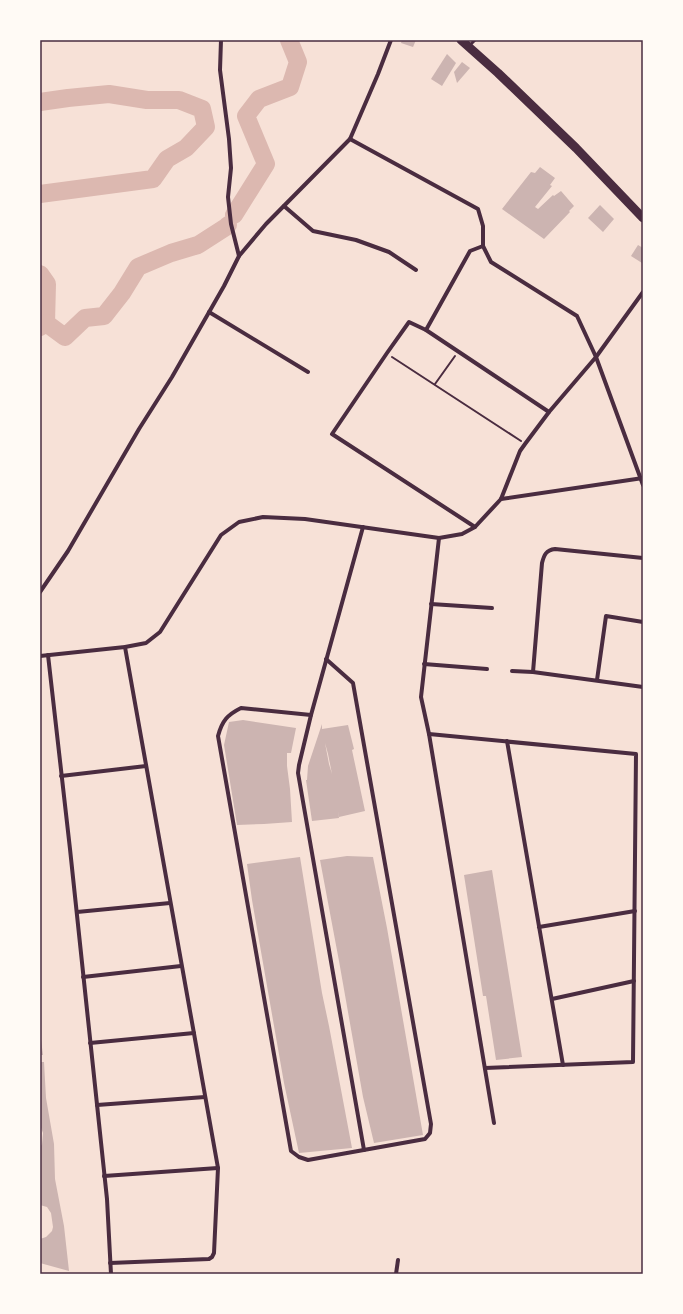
<svg xmlns="http://www.w3.org/2000/svg" width="683" height="1314" font-family="'Noto Sans',sans-serif">
<style>
.lines{fill:none;stroke-linecap:round;stroke-linejoin:round}
.river{stroke:#dcb8b0;stroke-width:18}
.building{fill:#ccb4b1;fill-rule:evenodd}
.path{stroke:#4a2c40;stroke-width:2}
.service{stroke:#4a2c40;stroke-width:3}
.minor{stroke:#4a2c40;stroke-width:4}
.primary{stroke:#4a2c40;stroke-width:9}
.neatline{fill:none;stroke:#4a2c40;stroke-width:1.5}
</style>
<rect width="100%" height="100%" fill="#f7e1d7"/>
<g class="lines">
<!-- river -->
<g class="river">
<polyline points="40,102 68,98 109,94 147,100 179,100 202,109 206,127 186,148 167,159 153,179 40,194"/>
<polyline points="234,215 266,164 246,116 259,99 290,87 298,62 289,40"/>
<polyline points="40,274 47,284 46,323 40,327"/>
<polyline points="46,323 65,337 85,318 104,316 122,293 138,267 171,253 198,245 226,227 228,225"/>
</g>
</g>
<!-- building -->
<g class="building">
<polygon points="402,40 416,40 413,47 401,43"/>
<polygon points="447,54 456,63 442,86 431,79"/>
<polygon points="462,62 470,68 457,83 454,72"/>
<polygon points="540,167 555,178 550,185 552,186 535,207 538,209 553,195 554,196 561,191 574,206 569,211 570,212 544,239 502,209 531,172 535,173"/>
<polygon points="600,205 614,219 603,232 588,218"/>
<polygon points="638,245 643,248 643,261 642,263 631,256"/>
<polygon points="243,720 296,728 291,753 287,753 287,766 290,789 292,822 264,824 237,825 224,745 229,722"/>
<path d="M 322,724 L 322,729 L 348,725 L 354,749 L 352,750 L 365,811 L 339,817 L 338,811 L 339,818 L 312,821 L 306,780 L 307,780 L 308,766 ZM 325,743 L 328,754 L 332,774 L 329,764 Z"/>
<polygon points="347,856 373,857 387,928 423,1135 374,1143 363,1097 339,961 320,860"/>
<polygon points="300,857 322,993 329,1026 352,1148 299,1153 284,1083 252,900 247,864"/>
<polygon points="492,870 522,1057 496,1060 486,996 483,996 464,875"/>
<polygon points="40,1040 41,1040 43,1055 40,1055"/>
<polygon points="40,1062 44,1062 46,1098 54,1144 55,1179 64,1226 69,1271 40,1263 40,1239 46,1237 52,1231 53,1227 51,1213 47,1207 40,1205 40,1148 42,1144 43,1133 40,1125"/>
</g>
<g class="lines">
<!-- path -->
<g class="path">
<polyline points="392,357 521,441"/>
<polyline points="435,384 455,356"/>
</g>
<!-- service -->
<polyline class="service" points="469,46 475,40"/>
<!-- minor -->
<g class="minor">
<polyline points="221,40 220,70 229,139 231,168 228,197 231,224 239,256"/>
<polyline points="350,139 478,209 483,226 483,246 491,262 577,316 596,357 643,485"/>
<polyline points="284,206 313,231 356,240 389,252 416,270"/>
<polyline points="209,312 308,372"/>
<polyline points="426,330 470,251 483,246"/>
<polyline points="501,499 643,478"/>
<polyline points="363,527 311,715 299,765 298,773 364,1150"/>
<polyline points="475,527 332,434 387,353 409,322 426,330 549,412"/>
<polyline points="439,538 421,697 429,734 494,1123"/>
<polyline points="40,592 68,551 139,429 172,377 224,286 239,256 266,224 350,139 378,74 391,40"/>
<polyline points="431,604 492,608"/>
<polyline points="48,655 70,849 107,1199 111,1274"/>
<polyline points="40,656 125,647 146,643 160,632 221,535 239,522 263,517 305,519 439,538 462,534 475,527 501,499 520,451 525,444 549,412 596,357 643,292"/>
<polyline points="424,664 487,669"/>
<polyline points="512,671 533,672 643,687"/>
<path d="M 533,672 L 542,563 C 544,555 546,550 555,549 L 643,558"/>
<polyline points="597,680 606,616 643,622"/>
<path d="M 311,715 L 241,708 C 227,715 222,721 218,736 L 291,1151 L 299,1157 L 308,1160 L 425,1139 L 430,1133 L 431,1124 L 353,683 L 326,659"/>
<polyline points="429,734 636,754 633,1062 485,1068"/>
<polyline points="507,741 563,1065"/>
<polyline points="61,776 146,766"/>
<polyline points="77,912 170,903"/>
<polyline points="539,927 635,911"/>
<polyline points="83,977 181,966"/>
<polyline points="552,999 634,981"/>
<polyline points="90,1043 194,1033"/>
<polyline points="97,1105 205,1097"/>
<polyline points="104,1176 218,1168"/>
<polyline points="110,1263 209,1259 212,1257 214,1253 218,1168 125,647"/>
<polyline points="396,1274 398,1260"/>
</g>
<!-- primary -->
<polyline class="primary" points="461,40 498,73 576,148 643,218"/>
</g>
<!-- border -->
<rect width="683" height="1314" fill="none" stroke="#fffaf5" stroke-width="82"/>
<rect x="41" y="41" width="601" height="1232" class="neatline"/>
</svg>
